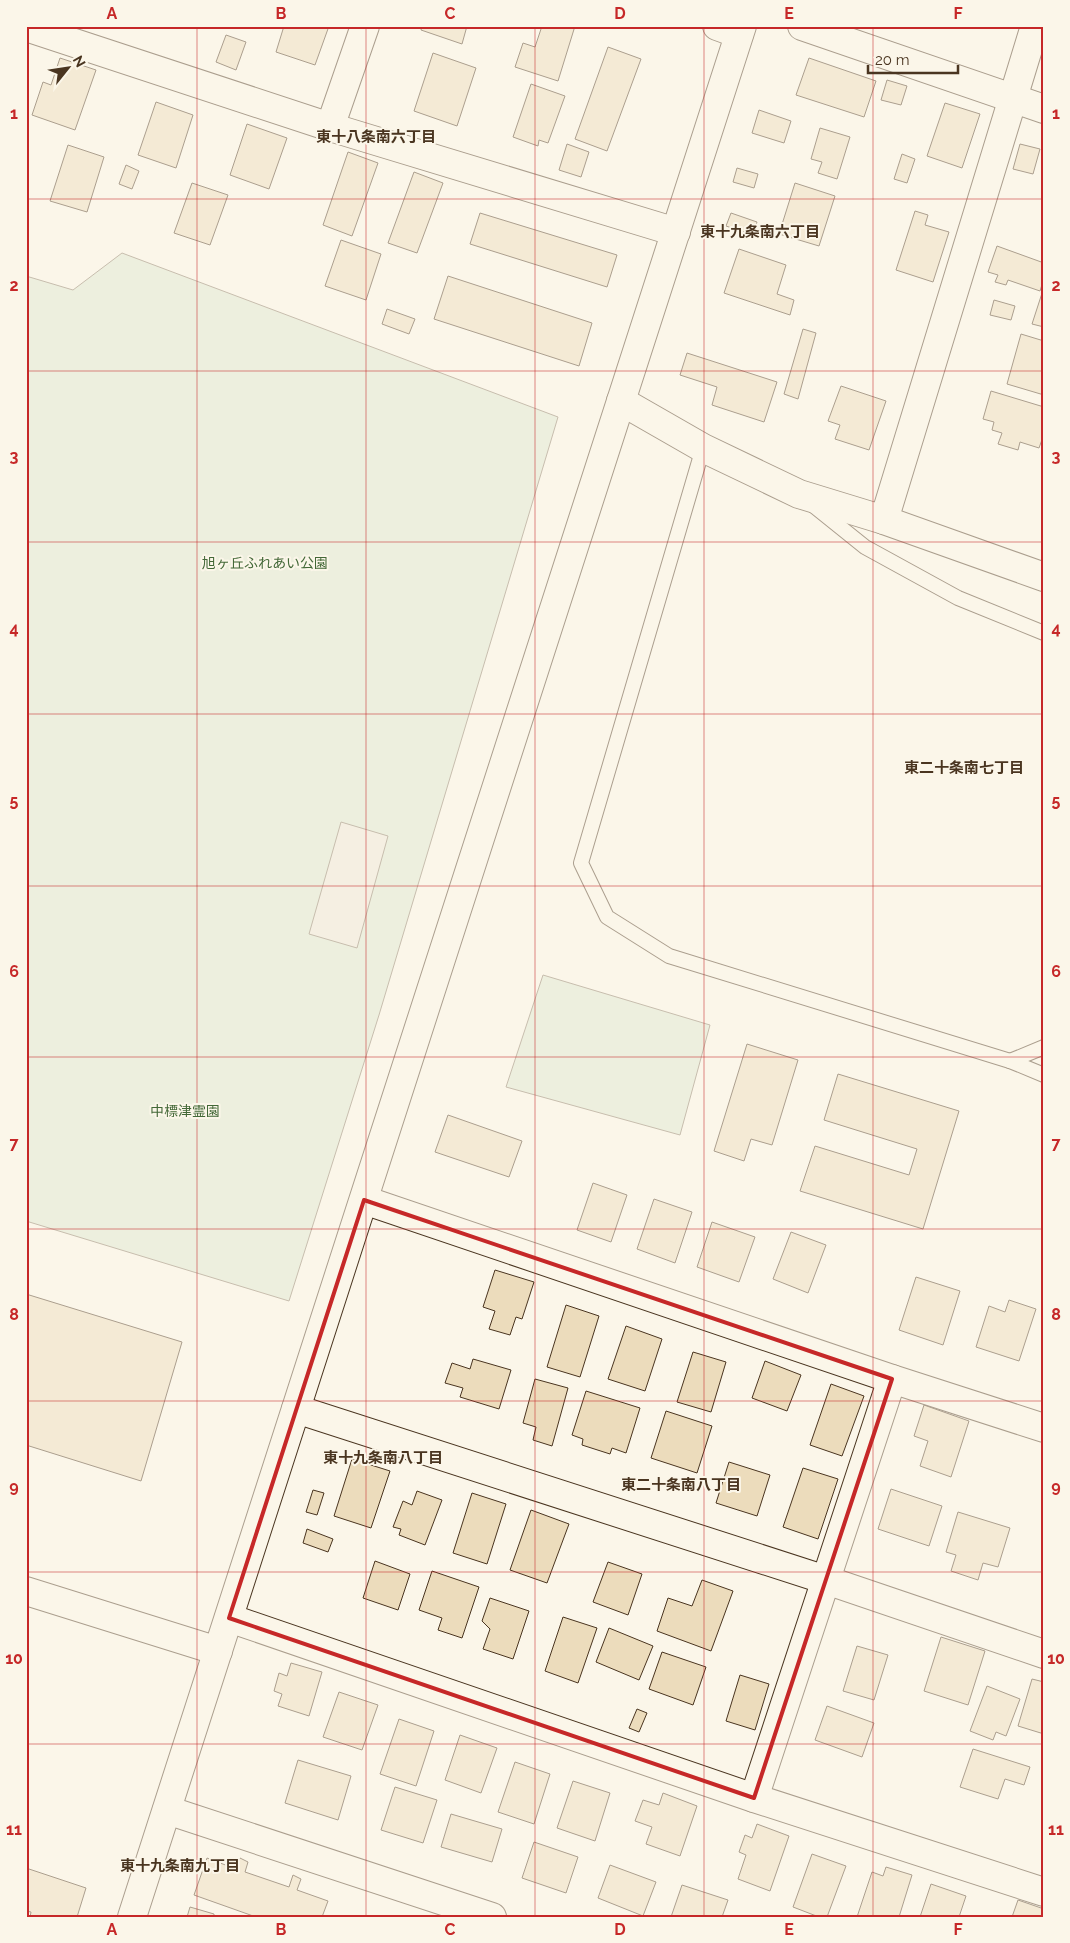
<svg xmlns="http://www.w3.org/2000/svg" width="1070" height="1943" font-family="Raleway,'Noto Sans JP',sans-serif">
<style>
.green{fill:#dce7d0;stroke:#887966}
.parking{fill:#ede7d9;stroke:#887966}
.building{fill:#ecdcbc;stroke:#4a3520}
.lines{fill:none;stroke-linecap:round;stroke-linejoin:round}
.service-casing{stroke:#4a3520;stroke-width:16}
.minor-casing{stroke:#4a3520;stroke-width:30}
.tertiary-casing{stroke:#4a3520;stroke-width:30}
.service{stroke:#fbf6e9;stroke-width:14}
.minor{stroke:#fbf6e9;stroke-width:28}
.tertiary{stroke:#fbf6e9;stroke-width:28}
.marked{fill:none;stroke:#c62828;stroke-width:4;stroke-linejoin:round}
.grid{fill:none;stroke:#c62828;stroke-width:1;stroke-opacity:0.55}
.labels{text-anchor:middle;stroke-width:4;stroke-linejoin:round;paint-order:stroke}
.park-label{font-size:14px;fill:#436837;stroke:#fbf6e9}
.neighbourhood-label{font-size:15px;font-weight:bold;fill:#4a3520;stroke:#fbf6e9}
.neatline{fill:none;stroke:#c62828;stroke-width:2}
.grid-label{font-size:16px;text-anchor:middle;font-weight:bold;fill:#c62828}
</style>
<rect width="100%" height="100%" fill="#fbf6e9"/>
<!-- green -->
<g class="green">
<polygon points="122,253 558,417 379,1015 289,1301 26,1221 26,276 73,290"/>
<polygon points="543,975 710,1025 680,1135 506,1087"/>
</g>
<!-- parking -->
<polygon class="parking" points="341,822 388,836 357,948 309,934"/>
<!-- building -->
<g class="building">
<polygon points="284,26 329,26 315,65 276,52"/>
<polygon points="422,26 467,26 462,44 421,30"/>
<polygon points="542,26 575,26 558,81 515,67 523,43 535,47"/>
<polygon points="226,35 246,42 236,70 216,62"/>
<polygon points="608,47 641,59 607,151 575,139"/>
<polygon points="433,53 476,68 457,126 414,111"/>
<polygon points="60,58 96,70 75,130 32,115 43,82 51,85"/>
<polygon points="809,58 876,81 864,117 796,95"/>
<polygon points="887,80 907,86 901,105 881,100"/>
<polygon points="531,84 565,96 548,143 539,140 538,146 513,137"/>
<polygon points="156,102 193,115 176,168 138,155"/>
<polygon points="945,103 980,114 962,168 927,156"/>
<polygon points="759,110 791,121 784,143 752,133"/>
<polygon points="247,124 287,138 269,189 230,175"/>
<polygon points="820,128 850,137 837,179 818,173 822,162 811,159"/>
<polygon points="567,144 589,152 581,177 559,170"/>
<polygon points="1020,144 1040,149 1033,174 1013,169"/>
<polygon points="68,145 104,157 87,212 50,201"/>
<polygon points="348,152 378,163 352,236 323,225"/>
<polygon points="902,154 915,159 907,183 894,179"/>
<polygon points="126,165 139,171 132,189 119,184"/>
<polygon points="737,168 758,174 754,188 733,182"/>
<polygon points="414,172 443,183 417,253 388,243"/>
<polygon points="192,183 228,195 210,245 174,233"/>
<polygon points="795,183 835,196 819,246 779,234"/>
<polygon points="915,211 928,215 925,225 949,232 933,282 896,270"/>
<polygon points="480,213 617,255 607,287 470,244"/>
<polygon points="731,213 757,222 753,235 726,226"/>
<polygon points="341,240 381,254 366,300 325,286"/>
<polygon points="997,246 1044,263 1044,278 1040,291 1008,280 1006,285 995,282 998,275 988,272"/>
<polygon points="739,249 786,265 777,294 794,300 790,315 724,293"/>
<polygon points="448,276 592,323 579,366 434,319"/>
<polygon points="1044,287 1044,327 1032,324"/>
<polygon points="994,300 1015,306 1011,320 990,315"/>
<polygon points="387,309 415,319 409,334 382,324"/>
<polygon points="803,329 816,333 798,399 784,394"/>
<polygon points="1021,334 1044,341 1044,395 1007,384"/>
<polygon points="687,353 777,382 764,422 712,405 717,387 680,375"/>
<polygon points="841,386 886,401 869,450 835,439 840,425 828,421"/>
<polygon points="991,391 1044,407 1044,434 1039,448 1020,442 1018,450 998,444 1002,433 992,430 994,422 983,419"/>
<polygon points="747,1044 798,1060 772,1145 751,1139 744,1161 714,1151"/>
<polygon points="838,1074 959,1111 923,1229 800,1191 815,1146 909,1175 917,1149 824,1120"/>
<polygon points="448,1115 522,1141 509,1177 435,1152"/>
<polygon points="593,1183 627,1195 611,1242 577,1230"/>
<polygon points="654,1199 692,1212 675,1263 637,1249"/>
<polygon points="712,1222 755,1237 739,1282 697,1267"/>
<polygon points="791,1232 826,1245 808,1293 773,1279"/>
<polygon points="495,1270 534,1282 522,1319 516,1317 510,1335 489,1329 495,1311 483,1307"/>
<polygon points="916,1277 960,1291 943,1345 899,1330"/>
<polygon points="26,1294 182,1342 141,1481 26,1445"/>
<polygon points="1009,1300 1036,1309 1019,1361 976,1347 989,1306 1005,1312"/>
<polygon points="566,1305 599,1316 580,1377 547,1367"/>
<polygon points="626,1326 662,1339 645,1391 608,1379"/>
<polygon points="693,1352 726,1362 711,1412 677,1402"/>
<polygon points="473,1359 511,1370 499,1409 460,1397 463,1388 445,1383 452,1363 470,1369"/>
<polygon points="765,1361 801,1375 787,1411 752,1398"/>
<polygon points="535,1379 568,1388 552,1446 533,1440 536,1427 523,1423"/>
<polygon points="831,1384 864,1396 842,1456 810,1445"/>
<polygon points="586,1391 640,1408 626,1453 612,1448 610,1454 582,1445 583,1439 572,1435"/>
<polygon points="924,1405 969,1421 951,1477 920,1466 928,1441 914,1436"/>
<polygon points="666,1411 712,1426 697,1473 651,1458"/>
<polygon points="352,1459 390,1471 371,1528 334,1516"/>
<polygon points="729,1462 770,1475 757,1516 716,1503"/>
<polygon points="803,1468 838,1479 818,1539 783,1527"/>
<polygon points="891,1489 942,1506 929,1546 878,1529"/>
<polygon points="313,1490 324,1493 317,1515 306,1512"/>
<polygon points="417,1491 442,1500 425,1545 399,1535 401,1529 393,1527 403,1501 412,1505"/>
<polygon points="472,1493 506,1504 487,1564 453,1553"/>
<polygon points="531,1510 569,1524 547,1583 510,1570"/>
<polygon points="958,1512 1010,1528 998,1567 983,1563 978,1580 951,1571 956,1555 946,1552"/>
<polygon points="307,1529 333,1539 328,1552 303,1543"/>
<polygon points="375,1561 410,1574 398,1610 363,1598"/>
<polygon points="608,1562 642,1574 628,1615 593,1602"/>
<polygon points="432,1571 479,1587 462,1638 438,1630 442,1618 419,1610"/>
<polygon points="702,1580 733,1591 711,1651 657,1631 668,1598 692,1606"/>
<polygon points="490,1598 529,1611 513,1659 483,1649 490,1629 482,1621"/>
<polygon points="563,1617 597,1628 578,1683 545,1671"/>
<polygon points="609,1628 653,1646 639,1680 596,1662"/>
<polygon points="941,1637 985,1651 968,1705 924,1691"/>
<polygon points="857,1646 888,1655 874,1700 843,1691"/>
<polygon points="662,1652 706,1667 693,1705 649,1689"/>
<polygon points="291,1663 322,1672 309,1716 278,1706 282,1694 274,1691 279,1673 287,1676"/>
<polygon points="740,1675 769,1684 755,1730 726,1721"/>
<polygon points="1032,1679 1044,1682 1044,1734 1018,1726"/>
<polygon points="987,1686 1020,1699 1006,1736 996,1732 993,1740 970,1731"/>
<polygon points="339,1692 378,1705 362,1750 323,1737"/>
<polygon points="827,1706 874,1723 862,1757 815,1740"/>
<polygon points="637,1709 647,1713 639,1732 629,1728"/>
<polygon points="399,1719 434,1731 416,1786 380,1774"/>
<polygon points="460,1735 497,1748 481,1793 445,1780"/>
<polygon points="973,1749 1030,1767 1024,1785 1005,1779 998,1799 960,1787"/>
<polygon points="298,1760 351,1776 338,1820 285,1803"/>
<polygon points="515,1762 550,1774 534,1824 498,1812"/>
<polygon points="573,1781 610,1793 595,1841 557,1828"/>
<polygon points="395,1787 437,1800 423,1843 381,1830"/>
<polygon points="663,1793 697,1806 680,1856 646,1844 652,1827 635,1821 643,1800 659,1805"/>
<polygon points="451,1814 502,1829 492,1862 441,1847"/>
<polygon points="757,1824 789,1836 770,1891 738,1879 746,1855 739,1852 745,1835 752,1838"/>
<polygon points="534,1842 578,1857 566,1893 522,1878"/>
<polygon points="812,1854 846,1866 827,1917 819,1917 793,1907"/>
<polygon points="207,1858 236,1869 240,1858 248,1862 245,1872 289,1887 293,1875 301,1879 297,1890 328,1901 322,1917 256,1917 194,1895"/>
<polygon points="610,1865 656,1882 643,1916 598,1898"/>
<polygon points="886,1867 912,1875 899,1917 857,1917 872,1872 883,1876"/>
<polygon points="26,1868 86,1888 77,1917 30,1917 31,1912 26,1911"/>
<polygon points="931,1884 966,1896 959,1917 920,1917"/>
<polygon points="682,1885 728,1900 722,1917 671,1917"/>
<polygon points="1018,1900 1044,1909 1044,1917 1012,1917"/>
<polygon points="190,1907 214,1914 214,1917 187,1917"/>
</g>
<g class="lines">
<!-- service casing -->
<g class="service-casing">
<g id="service">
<polyline points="703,448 581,863 607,917 669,956 1010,1061 1044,1075"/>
<polyline points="814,506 865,547 958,598 1044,633"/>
<polyline points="1010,1061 1044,1047"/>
</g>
</g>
<!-- minor casing -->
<g class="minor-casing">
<g id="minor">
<polyline points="717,26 739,34"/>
<polyline points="802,26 1044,109"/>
<polyline points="26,27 330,127 676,232"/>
<polyline points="330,127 365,26"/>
<polyline points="621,401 703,448 799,494 884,520 1044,577"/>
<polyline points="884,520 1035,26"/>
<polyline points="364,1200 892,1379 1044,1428"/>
<polyline points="296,1409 826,1580 1044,1654"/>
<polyline points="26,1591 218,1651"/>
<polyline points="229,1618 754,1798 1044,1892"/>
<polyline points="754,1798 892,1379"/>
<polyline points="167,1810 492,1917"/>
</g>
</g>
<!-- tertiary casing -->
<g class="tertiary-casing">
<polyline id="tertiary" points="132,1917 742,26"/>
</g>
<!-- service -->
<use href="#service" class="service"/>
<!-- minor -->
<use href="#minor" class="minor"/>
<!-- tertiary -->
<use href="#tertiary" class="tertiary"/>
</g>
<!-- marked area -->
<path d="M0 0H1070V1943H0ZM 364,1200 L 892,1379 L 754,1798 L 229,1618 Z" fill="#fbf6e9" fill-opacity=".55" fill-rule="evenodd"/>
<path class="marked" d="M 364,1200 L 892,1379 L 754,1798 L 229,1618 Z"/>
<!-- grid -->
<path class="grid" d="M 197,26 L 197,1917M 366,26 L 366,1917M 535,26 L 535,1917M 704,26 L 704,1917M 873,26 L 873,1917M 26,199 L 1044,199M 26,371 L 1044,371M 26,542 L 1044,542M 26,714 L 1044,714M 26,886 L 1044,886M 26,1057 L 1044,1057M 26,1229 L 1044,1229M 26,1401 L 1044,1401M 26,1572 L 1044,1572M 26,1744 L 1044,1744"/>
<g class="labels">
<!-- park labels -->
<g class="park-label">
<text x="265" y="568">旭ヶ丘ふれあい公園</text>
<text x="185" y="1116">中標津霊園</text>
</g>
<!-- neighbourhood labels -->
<g class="neighbourhood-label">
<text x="376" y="142">東十八条南六丁目</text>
<text x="760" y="237">東十九条南六丁目</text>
<text x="964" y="773">東二十条南七丁目</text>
<text x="383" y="1463">東十九条南八丁目</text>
<text x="681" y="1490">東二十条南八丁目</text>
<text x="180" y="1871">東十九条南九丁目</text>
</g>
</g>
<!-- border -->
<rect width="1070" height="1943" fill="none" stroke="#fbf6e9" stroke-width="55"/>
<!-- north arrow -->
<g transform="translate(68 68) rotate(60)" stroke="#fbf6e9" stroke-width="4" paint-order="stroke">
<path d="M0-4L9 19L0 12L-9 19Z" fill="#4a3520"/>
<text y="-8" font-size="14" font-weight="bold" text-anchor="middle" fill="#4a3520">N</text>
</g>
<!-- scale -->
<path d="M868 65v8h90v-8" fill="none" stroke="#4a3520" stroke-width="2.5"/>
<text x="875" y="65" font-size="15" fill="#4a3520" stroke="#fbf6e9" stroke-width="4" paint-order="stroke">20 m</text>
<rect x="28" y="28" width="1014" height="1888" class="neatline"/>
<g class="grid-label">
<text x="112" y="19">A</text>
<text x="281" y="19">B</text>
<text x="450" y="19">C</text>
<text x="620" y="19">D</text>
<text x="789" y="19">E</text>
<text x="958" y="19">F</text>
<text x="14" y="119">1</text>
<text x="1056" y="119">1</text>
<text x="14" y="291">2</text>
<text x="1056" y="291">2</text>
<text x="14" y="462">3</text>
<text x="1056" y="462">3</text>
<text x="14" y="634">4</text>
<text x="1056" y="634">4</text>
<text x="14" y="806">5</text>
<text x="1056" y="806">5</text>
<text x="14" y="977">6</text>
<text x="1056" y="977">6</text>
<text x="14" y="1149">7</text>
<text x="1056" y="1149">7</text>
<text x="14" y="1320">8</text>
<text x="1056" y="1320">8</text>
<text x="14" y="1492">9</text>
<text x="1056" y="1492">9</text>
<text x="14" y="1664">10</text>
<text x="1056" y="1664">10</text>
<text x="14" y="1835">11</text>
<text x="1056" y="1835">11</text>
<text x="112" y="1935">A</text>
<text x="281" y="1935">B</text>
<text x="450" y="1935">C</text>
<text x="620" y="1935">D</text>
<text x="789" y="1935">E</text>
<text x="958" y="1935">F</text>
</g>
</svg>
